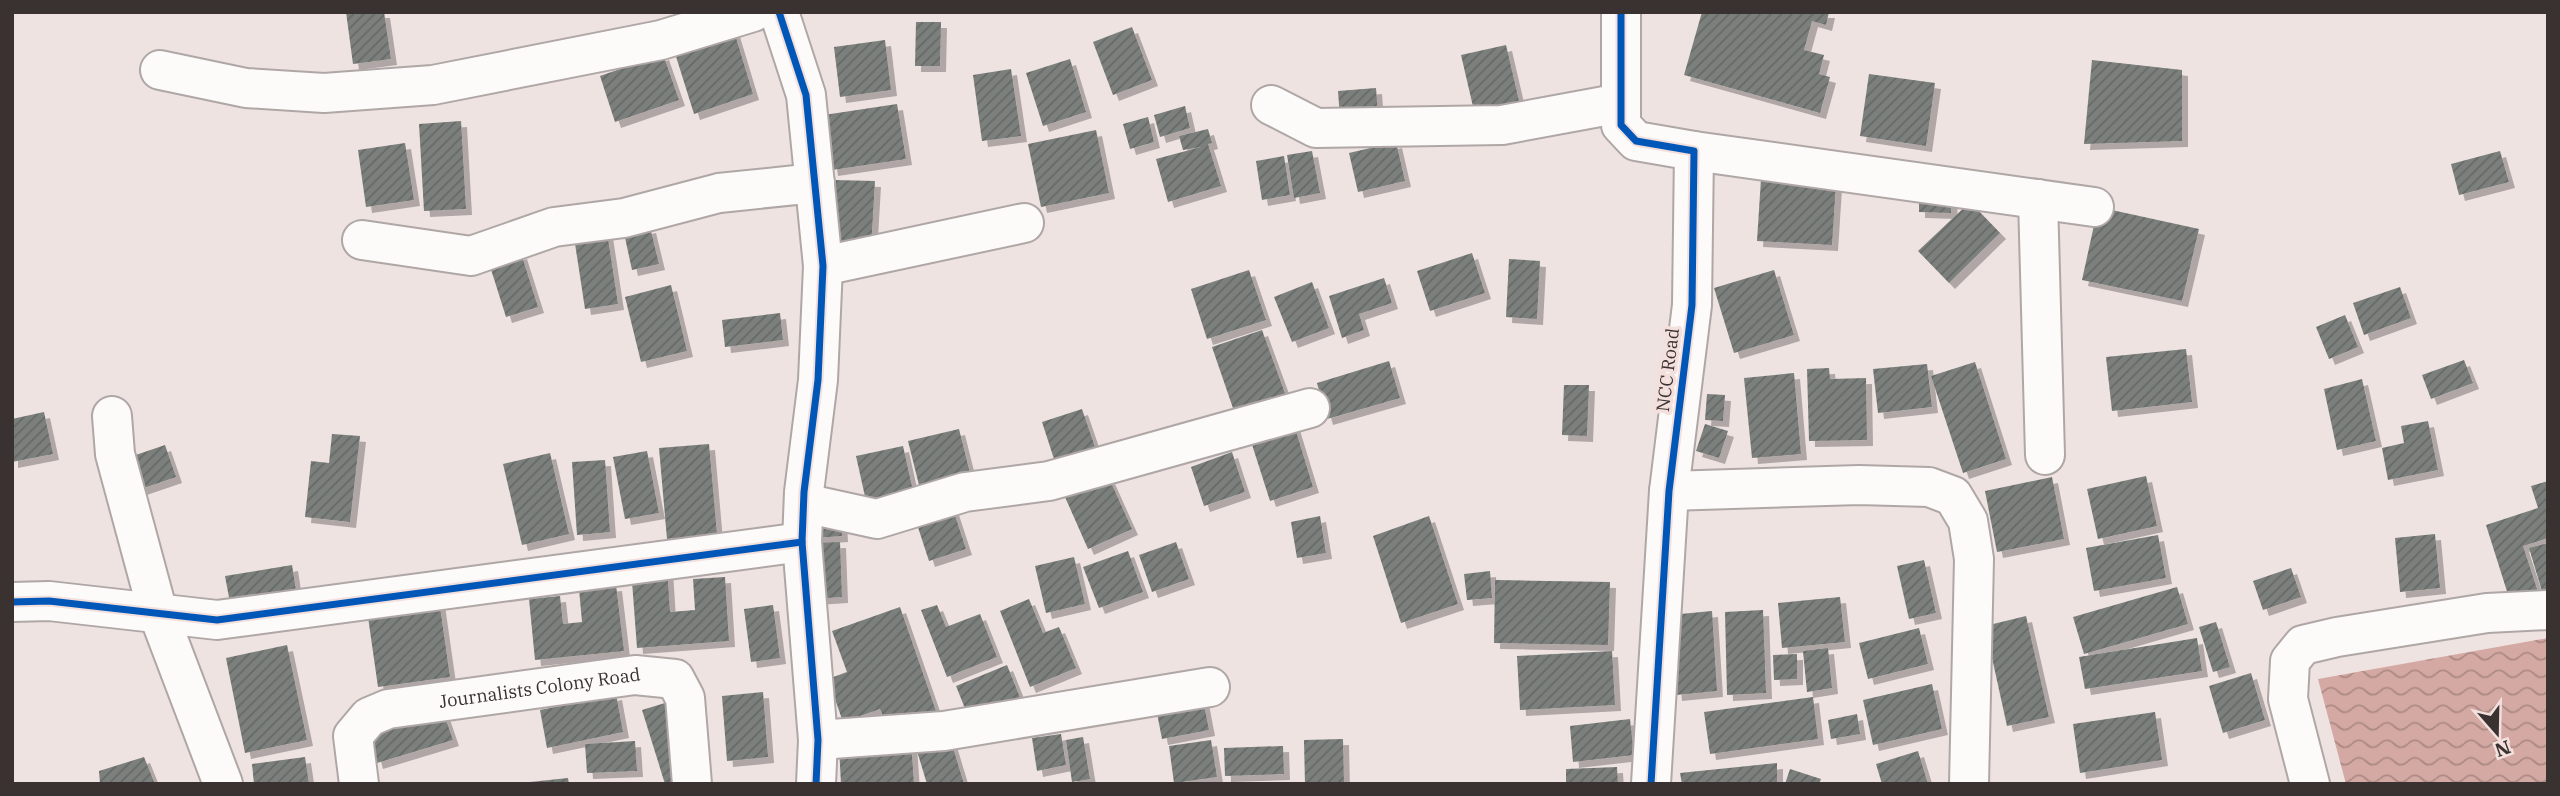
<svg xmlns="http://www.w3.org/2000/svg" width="2560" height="796" font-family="'IBM Plex Serif',serif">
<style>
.water{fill:url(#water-waves)}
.building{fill:url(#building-hatch);filter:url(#shadow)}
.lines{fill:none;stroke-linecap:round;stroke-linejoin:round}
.minor-casing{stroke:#afa7a6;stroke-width:42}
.minor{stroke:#fcfbfa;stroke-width:38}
.cycleway-casing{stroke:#f3dfdc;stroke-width:11}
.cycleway{stroke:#0057b8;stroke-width:7}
.labels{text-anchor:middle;stroke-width:7;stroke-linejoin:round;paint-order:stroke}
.street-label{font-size:18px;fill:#393230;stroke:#f3dfdc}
</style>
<defs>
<pattern id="water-waves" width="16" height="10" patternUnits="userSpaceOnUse" patternTransform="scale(1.75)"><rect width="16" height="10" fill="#d4a9a3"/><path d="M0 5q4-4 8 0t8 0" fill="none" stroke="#ad8a85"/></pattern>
<pattern id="building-hatch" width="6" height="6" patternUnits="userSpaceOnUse" patternTransform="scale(1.75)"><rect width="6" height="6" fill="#7b807d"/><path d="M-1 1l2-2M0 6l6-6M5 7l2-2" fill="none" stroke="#666967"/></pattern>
<filter id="shadow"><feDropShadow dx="6" dy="6" stdDeviation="0" flood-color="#0004"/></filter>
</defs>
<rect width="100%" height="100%" fill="#eee3e1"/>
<!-- water -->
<polygon class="water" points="2548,638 2548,784 2346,784 2318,679"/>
<!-- building -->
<g class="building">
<polygon points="346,12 384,12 391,59 353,64"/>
<polygon points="1702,12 1829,12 1826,25 1812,21 1804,50 1824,55 1819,74 1830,77 1820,113 1684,75"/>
<polygon points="916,22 941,22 940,66 915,66"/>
<polygon points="1132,27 1152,80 1113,95 1093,42"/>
<polygon points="734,31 753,94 694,114 674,50"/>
<polygon points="885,40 891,90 840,97 834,47"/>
<polygon points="1506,45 1520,105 1475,115 1461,55"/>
<polygon points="663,54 679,100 615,122 600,76"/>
<polygon points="1070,59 1086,112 1043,126 1026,73"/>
<polygon points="2092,60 2182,70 2182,141 2084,144"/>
<polygon points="1011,69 1021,136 982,141 973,75"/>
<polygon points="1869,74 1935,83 1926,146 1860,136"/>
<polygon points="1376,88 1378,115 1340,118 1338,91"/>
<polygon points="897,104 906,159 832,170 824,115"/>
<polygon points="1185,106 1190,128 1160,137 1154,115"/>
<polygon points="1148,117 1154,142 1130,149 1123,124"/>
<polygon points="461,121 466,209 424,211 419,124"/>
<polygon points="1208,129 1212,143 1208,144 1221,186 1168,202 1156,159 1201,147 1183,150 1179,136"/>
<polygon points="1096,130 1109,193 1041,207 1028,144"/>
<polygon points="1396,142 1405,181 1358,192 1349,153"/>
<polygon points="405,143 414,200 366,207 358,150"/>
<polygon points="1312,151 1320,193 1294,198 1287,155"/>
<polygon points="2500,151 2509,182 2459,195 2451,164"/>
<polygon points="1284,156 1290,195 1262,200 1256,161"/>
<polygon points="1761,179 1836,183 1832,245 1757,241"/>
<polygon points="834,180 875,181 871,248 831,246"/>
<polygon points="1919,195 1952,196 1951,213 1919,212"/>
<polygon points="1970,202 2000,233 1949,283 1918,251"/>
<polygon points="2098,207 2199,229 2182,301 2082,280"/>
<polygon points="650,227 659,264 632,270 624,233"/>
<polygon points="607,232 618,304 585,309 574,237"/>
<polygon points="521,253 538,307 506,317 489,263"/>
<polygon points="1472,253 1485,293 1430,311 1417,271"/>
<polygon points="1509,259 1540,261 1537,319 1506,317"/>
<polygon points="1249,270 1266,320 1207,339 1191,289"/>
<polygon points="1774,270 1794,335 1734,353 1714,288"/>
<polygon points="1384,278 1392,303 1359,314 1364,330 1342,338 1329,296"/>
<polygon points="1312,282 1329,328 1292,342 1274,297"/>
<polygon points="671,285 687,351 641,362 625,297"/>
<polygon points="2400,287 2411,318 2364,335 2353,303"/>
<polygon points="780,313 783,340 725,347 722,320"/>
<polygon points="2345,315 2358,347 2329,359 2316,327"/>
<polygon points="1262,330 1286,396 1235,414 1212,347"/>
<polygon points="2186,349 2192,402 2112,411 2106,357"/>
<polygon points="2464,360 2473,383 2431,399 2422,375"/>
<polygon points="1389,361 1400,398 1327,419 1317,383"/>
<polygon points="1975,362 2006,459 1963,473 1931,376"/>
<polygon points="1927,364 1932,407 1878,413 1873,369"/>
<polygon points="1829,368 1830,379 1866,378 1867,440 1809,441 1807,369"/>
<polygon points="1794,373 1801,454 1752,458 1744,378"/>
<polygon points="2362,379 2376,441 2337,450 2324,389"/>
<polygon points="1564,385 1589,385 1587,436 1562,435"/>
<polygon points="1707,394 1725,395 1723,421 1705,420"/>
<polygon points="1082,409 1095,447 1054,459 1042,422"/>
<polygon points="44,412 53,454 12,462 12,419"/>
<polygon points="1292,418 1313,487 1270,501 1248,432"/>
<polygon points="2428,421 2438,470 2388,480 2382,448 2404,443 2401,426"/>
<polygon points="1705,424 1728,431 1719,458 1696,451"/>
<polygon points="959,429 972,481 921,493 908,441"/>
<polygon points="332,434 360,436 350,522 305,517 311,461 329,463"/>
<polygon points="709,444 717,534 667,539 659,448"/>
<polygon points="165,445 176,477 135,491 124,459"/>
<polygon points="903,446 915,500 868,510 856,456"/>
<polygon points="647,451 659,513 625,519 613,457"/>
<polygon points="1232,452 1245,492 1204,506 1191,467"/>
<polygon points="550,453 569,534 522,545 503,464"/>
<polygon points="605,460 610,532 577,535 572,462"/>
<polygon points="2146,476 2157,526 2098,539 2087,489"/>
<polygon points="2052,477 2064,539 1997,552 1985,491"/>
<polygon points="1109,478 1132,529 1088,549 1065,497"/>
<polygon points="2548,481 2548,538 2523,546 2539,595 2511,604 2486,525 2538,508 2531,486"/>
<polygon points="950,500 966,549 929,561 913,512"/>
<polygon points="1320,516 1326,553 1297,558 1291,522"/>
<polygon points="1429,516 1458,604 1401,623 1373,536"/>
<polygon points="841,517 842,536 814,538 812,519"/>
<polygon points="2435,534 2440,588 2400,592 2395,538"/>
<polygon points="2158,535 2166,578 2094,591 2086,548"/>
<polygon points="840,542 842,597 811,599 809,543"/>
<polygon points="1176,542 1189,579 1152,592 1139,555"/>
<polygon points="2548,543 2548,596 2544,598 2529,548"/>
<polygon points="1128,551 1143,592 1099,608 1083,567"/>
<polygon points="1074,557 1085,604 1046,613 1035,566"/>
<polygon points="1924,560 1936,613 1909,619 1897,566"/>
<polygon points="292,565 297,597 231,608 225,576"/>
<polygon points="667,566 670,612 695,610 693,579 725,577 729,641 637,648 631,568"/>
<polygon points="2291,568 2301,597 2263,610 2253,581"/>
<polygon points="1490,571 1492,598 1467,600 1464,574"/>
<polygon points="1495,580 1610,582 1608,645 1494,643"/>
<polygon points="616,585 624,651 535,660 529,599 560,596 563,624 582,622 579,589"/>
<polygon points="2177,587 2188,624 2084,654 2073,617"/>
<polygon points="1840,597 1845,642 1782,648 1778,603"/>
<polygon points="1029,599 1043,633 1059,627 1076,668 1030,687 1000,611"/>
<polygon points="439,600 450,677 378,687 367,610"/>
<polygon points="773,605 780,658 751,662 744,609"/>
<polygon points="937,605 946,627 980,614 997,657 947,677 921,610"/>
<polygon points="900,607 936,711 888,728 880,709 843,722 828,679 847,672 832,631"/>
<polygon points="1763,610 1766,693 1727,695 1725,612"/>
<polygon points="1712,611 1717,691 1676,695 1670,615"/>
<polygon points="2026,616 2049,717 2007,726 1985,626"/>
<polygon points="2216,622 2230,667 2213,672 2199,627"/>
<polygon points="1919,628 1928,664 1868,679 1859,643"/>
<polygon points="2197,638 2202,671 2085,689 2079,657"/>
<polygon points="287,645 307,740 245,753 226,658"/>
<polygon points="1828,648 1832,688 1807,692 1803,651"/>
<polygon points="1612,651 1615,705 1520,710 1517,656"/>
<polygon points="1797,654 1797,679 1774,680 1773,655"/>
<polygon points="1007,665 1021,700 970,721 956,686"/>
<polygon points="2251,673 2265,720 2223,733 2209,686"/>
<polygon points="1932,684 1942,729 1873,745 1863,700"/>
<polygon points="763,692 768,757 727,761 722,696"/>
<polygon points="616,694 623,732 547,748 540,710"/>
<polygon points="1813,697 1818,739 1710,754 1704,712"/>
<polygon points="1203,699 1209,730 1162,739 1156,708"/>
<polygon points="665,703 690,779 675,784 665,784 642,710"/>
<polygon points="443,711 453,740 377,763 369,734"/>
<polygon points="2155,712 2162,760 2080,773 2073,724"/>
<polygon points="1857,714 1860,734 1831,739 1828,720"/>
<polygon points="1630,719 1634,755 1573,762 1570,726"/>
<polygon points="1061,734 1066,765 1037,771 1032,738"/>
<polygon points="1083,737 1090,779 1072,782 1066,740"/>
<polygon points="1343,739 1344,784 1305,784 1304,740"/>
<polygon points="1211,740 1217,777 1174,783 1169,746"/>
<polygon points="635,741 637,771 587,773 585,744"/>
<polygon points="911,741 914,784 841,784 839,746"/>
<polygon points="951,741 964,784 927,784 917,751"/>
<polygon points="1283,746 1284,774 1225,776 1224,748"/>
<polygon points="1918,751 1928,784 1882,784 1876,764"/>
<polygon points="144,757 155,784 100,784 99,771"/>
<polygon points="305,757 309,784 254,784 252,764"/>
<polygon points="1777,763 1777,784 1682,784 1680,773"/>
<polygon points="1617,767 1618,784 1566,784 1566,769"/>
<polygon points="1790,769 1821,779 1819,784 1785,784"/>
<polygon points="568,778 569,784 530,784 530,782"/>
</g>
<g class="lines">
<!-- minor casing -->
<g class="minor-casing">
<g id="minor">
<polyline points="779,12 806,95 823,266 818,380 804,492 802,542 818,740 816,784"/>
<polyline points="1621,12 1621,125 1636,141 1694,151 1692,305 1669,491 1651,784"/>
<polyline points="160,70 246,88 324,93 433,85 661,40 753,12"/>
<polyline points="1271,105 1316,128 1502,125 1621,103"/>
<polyline points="1694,151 2094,207"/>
<polyline points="2038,199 2045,455"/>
<polyline points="362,240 471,256 554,227 624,218 719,193 815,183"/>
<polyline points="823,266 1024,223"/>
<polyline points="112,416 115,454 158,613 223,784"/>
<polyline points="1669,491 1859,485 1929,487 1953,496 1968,521 1974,559 1969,784"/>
<polyline points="804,503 877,519 965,492 1049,481 1310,408"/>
<polyline points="12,602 49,601 217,620 802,542"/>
<polyline points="818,740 944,731 1210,687"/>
<path id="s1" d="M 359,784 L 353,736 L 369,717 L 388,709 L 635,675 L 675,679 L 685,698 L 692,784"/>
<polyline points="2310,784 2288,699 2290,661 2303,645 2337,637 2487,613 2548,610"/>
</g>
</g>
<!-- minor -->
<use href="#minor" class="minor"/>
<!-- cycleway casing -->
<g class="cycleway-casing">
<g id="cycleway">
<polyline points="779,12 806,95 823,266 818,380 804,492 802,542 818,740 816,784"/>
<polyline points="1621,12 1621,125 1636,141 1694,151 1692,305 1669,491 1651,784"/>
<polyline points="12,602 49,601 217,620 802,542"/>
</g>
</g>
<!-- cycleway -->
<use href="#cycleway" class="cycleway"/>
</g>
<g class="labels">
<!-- street labels -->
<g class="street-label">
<text transform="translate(1668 370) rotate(-83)" y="6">NCC Road</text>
<text dy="6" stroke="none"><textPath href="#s1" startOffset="247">Journalists Colony Road</textPath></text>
</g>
</g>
<!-- border -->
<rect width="2560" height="796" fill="none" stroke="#393230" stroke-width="28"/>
<!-- north arrow -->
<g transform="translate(2497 733) rotate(160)" stroke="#f3dfdc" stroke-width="5" paint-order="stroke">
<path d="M0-5L12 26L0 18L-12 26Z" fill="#393230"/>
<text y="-10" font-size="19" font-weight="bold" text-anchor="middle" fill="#393230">N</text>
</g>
</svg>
